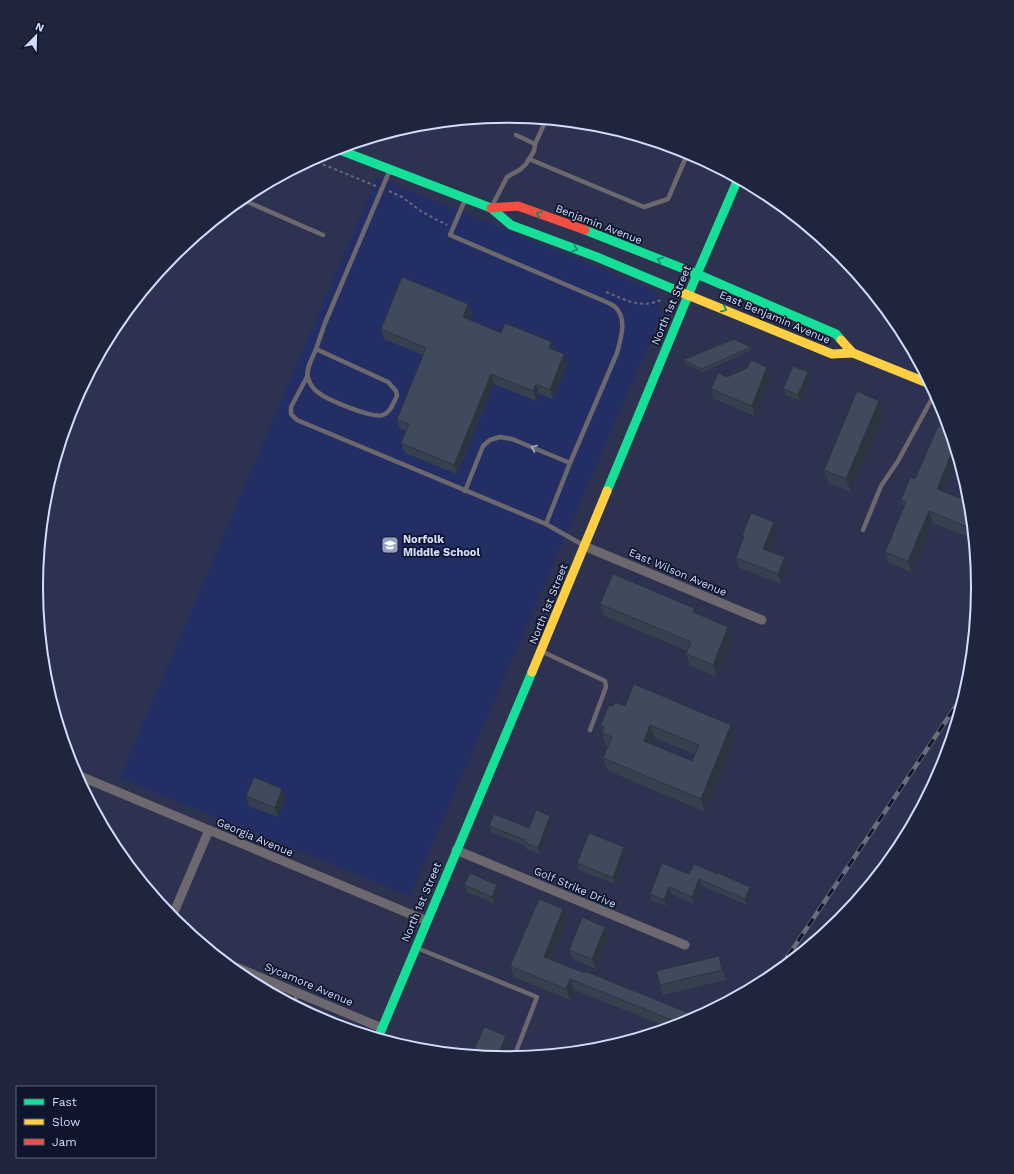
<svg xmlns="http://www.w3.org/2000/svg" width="1014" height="1174" font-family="'Work Sans',sans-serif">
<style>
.built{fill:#232e65}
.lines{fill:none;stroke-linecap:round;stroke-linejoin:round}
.path{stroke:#6b6974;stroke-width:2;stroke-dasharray:3 3;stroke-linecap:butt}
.lane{stroke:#6d686e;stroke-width:4.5}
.street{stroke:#6d686e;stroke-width:9}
.fast{stroke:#16e098;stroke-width:9}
.slow{stroke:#ffcf43;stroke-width:9}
.jam{stroke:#f24e42;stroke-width:9}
.rail-casing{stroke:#6d6e7a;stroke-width:4.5}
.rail{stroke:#0f152c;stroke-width:3;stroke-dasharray:9;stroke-linecap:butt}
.wall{fill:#36404f;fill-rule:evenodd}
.shaded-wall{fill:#2c3440}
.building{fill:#3f4b5c;stroke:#2c3440;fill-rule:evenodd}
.oneway{stroke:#138567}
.oneway2{stroke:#afb4cc}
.labels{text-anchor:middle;stroke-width:3.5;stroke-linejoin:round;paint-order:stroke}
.street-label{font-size:11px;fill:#d2ddfe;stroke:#0f152c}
.poi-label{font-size:11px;font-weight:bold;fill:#d2ddfe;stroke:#0f152c;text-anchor:start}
.rim{fill:none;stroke:#d2ddfe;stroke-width:2}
</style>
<rect width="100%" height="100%" fill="#2c324f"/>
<!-- built -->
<polygon class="built" points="377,177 655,291 662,313 410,896 120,778"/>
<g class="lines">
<!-- path -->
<g class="path">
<polyline points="312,160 376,186"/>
<polyline points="389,191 402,197 422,212 447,225"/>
<path d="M 606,292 C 626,300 640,309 661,300"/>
</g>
<!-- lane -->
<g class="lane">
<polyline points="630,135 734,177"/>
<polyline points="535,144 546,120"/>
<polyline points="529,159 644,207 668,199 686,157"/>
<polyline points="241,199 323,235"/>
<path d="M 465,200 L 450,235 L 597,298 C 602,300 609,303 614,306 C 628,317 621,338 617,353 L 570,463 L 546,524"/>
<polyline points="492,206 507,177 521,169 526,164 534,151 535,144 516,135"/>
<path d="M 316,349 L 388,382 L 396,391 L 397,396 C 393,403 391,412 383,415 C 373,419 328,400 319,393 C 314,390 310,384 308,378 C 305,370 313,357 316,349 Z"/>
<polyline points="316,349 325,323 389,172"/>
<polyline points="307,377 291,407 291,414 297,420 546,524 583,545"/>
<polyline points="465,491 483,446 490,440 500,437 512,439 570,463"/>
<polyline points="863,530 881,486 898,461 935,393"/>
<polyline points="543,652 605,681 606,687 590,730"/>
<polyline points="417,948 537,997 514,1057"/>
<polyline points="293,1004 298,993"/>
</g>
<!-- street -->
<g class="street">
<polyline points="584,546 762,620"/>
<polyline points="75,774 427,921"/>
<polyline points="456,850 685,945"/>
<polyline points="172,917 209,830"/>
<polyline points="226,963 382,1028"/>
</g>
<!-- fast -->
<g class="fast">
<polyline points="337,149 491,208 511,225 597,257 678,291"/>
<polyline points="585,230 697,274 836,334 841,340"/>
<polyline points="607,491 697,274 738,179"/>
<polyline points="378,1038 532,672"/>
</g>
<!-- slow -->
<g class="slow">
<polyline points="678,291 832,354 853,353"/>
<polyline points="841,340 853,353 930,384"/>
<polyline points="532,672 607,491"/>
</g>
<!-- jam -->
<polyline class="jam" points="491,208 518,206 585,230"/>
<!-- rail casing -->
<g class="rail-casing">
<polyline id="rail" points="778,971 964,694"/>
</g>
<!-- rail -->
<use href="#rail" class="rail"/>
</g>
<!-- wall -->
<g class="wall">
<polygon points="472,314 470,320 501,333 555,350 568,364 553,399 539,394 536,401 494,384 457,474 405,453 401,443 406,431 400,429 397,419 423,355 384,339 381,329"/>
<polygon points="751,347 752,350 703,372 685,364 683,360"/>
<polygon points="808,372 810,378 801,402 786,395 783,389"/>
<polygon points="727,377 771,377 755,416 714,399 711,389"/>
<polygon points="884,414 851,492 829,483 824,470"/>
<polygon points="945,492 970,502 973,539 933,523 912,573 889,563 885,552 904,507 901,500"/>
<polygon points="777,532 770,551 785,557 788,567 781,584 739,568 736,558 743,539 742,536"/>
<polygon points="600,604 694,608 696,614 728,627 733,639 717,677 690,666 686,654 687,651 604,616"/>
<path d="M 613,706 L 625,706 L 731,725 L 736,738 L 705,812 L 608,771 L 603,758 L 608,746 L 606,746 L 602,733 L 602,731 L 600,726 ZM 655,738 L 695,754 L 692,761 L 652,745 Z"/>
<polygon points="282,789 286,799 278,817 249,806 246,796"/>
<polygon points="553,823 540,854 526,849 525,846 491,832 489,826 529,828"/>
<polygon points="624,847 626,853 615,884 579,870 577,863"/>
<polygon points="689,874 752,893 747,905 702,886 694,904 671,894 667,906 652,901 650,894"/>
<polygon points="464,885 497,885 500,891 495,904 467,892"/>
<polygon points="563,909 567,920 551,960 696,1016 696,1017 687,1022 667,1027 574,990 570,1000 514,977 510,966"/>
<polygon points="605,927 609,936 596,969 573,959 569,950"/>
<polygon points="722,966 726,980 663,995 660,985"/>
</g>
<!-- shaded-wall -->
<g class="shaded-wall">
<polygon points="468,304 472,314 467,327 463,317"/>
<polygon points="552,342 555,352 549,348"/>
<polygon points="564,354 568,364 553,399 550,390"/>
<polygon points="767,367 771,377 755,416 752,406"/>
<polygon points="808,372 810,378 801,402 798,395"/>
<polygon points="491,374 494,384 457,474 454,465"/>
<polygon points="536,384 539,394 536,401 533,391"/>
<polygon points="879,401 884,414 851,492 846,479"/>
<polygon points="954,447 958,459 941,500 937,489"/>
<polygon points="929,511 933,523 912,573 908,561"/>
<polygon points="774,522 777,532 767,559 763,549"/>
<polygon points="785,557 788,567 781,584 778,574"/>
<polygon points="694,608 699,621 693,612"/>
<polygon points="728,627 733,639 717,677 713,665"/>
<polygon points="650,725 655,738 648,754 644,741"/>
<polygon points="731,725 736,738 705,812 701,799"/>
<polygon points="282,789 286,799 278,817 275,808"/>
<polygon points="550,816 553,823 540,854 538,848"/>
<polygon points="624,847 626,853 615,884 613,878"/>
<polygon points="699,879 702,886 694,904 692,897"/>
<polygon points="497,885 500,891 495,904 492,897"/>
<polygon points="669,887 671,894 667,906 664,900"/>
<polygon points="750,887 752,893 747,905 745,899"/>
<polygon points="563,909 567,920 548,968 544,957"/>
<polygon points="605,927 609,936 596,969 592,959"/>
<polygon points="719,956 722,966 726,980 722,970"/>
<polygon points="570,979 574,990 570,1000 566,989"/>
<polygon points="506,1036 509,1046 504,1058 497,1057"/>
</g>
<!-- building -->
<g class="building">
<polygon points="402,277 468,304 463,317 501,333 505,323 552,342 549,348 564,354 550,390 536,384 533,391 491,374 454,465 401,443 409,424 397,419 426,348 381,329"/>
<polygon points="734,339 751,347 702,369 683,360"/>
<polygon points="751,360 767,367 752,406 711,389 718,373 727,377 747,368"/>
<polygon points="793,366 808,372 798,395 783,389"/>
<polygon points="857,391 879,401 846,479 824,470"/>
<polygon points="938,426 950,431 954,447 937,489 970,502 972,529 929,511 908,561 885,552 906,502 901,500 910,477 915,479"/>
<polygon points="751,513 774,522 763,549 785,557 778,574 736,558 744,536 742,536"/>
<polygon points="613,574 694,608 693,612 728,627 713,665 686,654 691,642 600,604"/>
<path d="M 634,684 L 731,725 L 701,799 L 603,758 L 612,737 L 602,733 L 604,727 L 600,726 L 609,705 L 613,706 L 615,702 L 625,706 ZM 650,725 L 699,745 L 692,761 L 644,741 Z"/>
<polygon points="254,777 282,789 275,808 246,796"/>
<polygon points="536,810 550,816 538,848 524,842 525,840 489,826 494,814 529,828"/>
<polygon points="589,833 624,847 613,878 577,863"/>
<polygon points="662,863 689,874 694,864 718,874 718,873 750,887 745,899 699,879 692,897 669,887 664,900 650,894"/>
<polygon points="470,873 497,885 492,897 464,885"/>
<polygon points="539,899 563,909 544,957 585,973 585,971 696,1016 695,1018 687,1022 666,1029 672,1020 570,979 566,989 510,966"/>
<polygon points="582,917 605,927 592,959 569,950"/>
<polygon points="719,956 722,970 660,985 656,971"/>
<polygon points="484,1027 506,1036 497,1057 472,1055"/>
</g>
<!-- one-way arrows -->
<defs><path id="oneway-chevron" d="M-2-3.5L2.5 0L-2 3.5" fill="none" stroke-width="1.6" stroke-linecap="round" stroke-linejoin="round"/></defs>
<g class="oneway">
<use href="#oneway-chevron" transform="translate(539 214) rotate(-160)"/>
<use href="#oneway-chevron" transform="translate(575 249) rotate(20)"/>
<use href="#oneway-chevron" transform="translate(660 260) rotate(-158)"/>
<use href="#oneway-chevron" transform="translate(724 309) rotate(23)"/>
</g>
<use class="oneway2" href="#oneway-chevron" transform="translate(534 448) rotate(-158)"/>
<!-- icons -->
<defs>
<g id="school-square" transform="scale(0.9)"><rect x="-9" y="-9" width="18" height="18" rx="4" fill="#98a1c1" stroke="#0f152c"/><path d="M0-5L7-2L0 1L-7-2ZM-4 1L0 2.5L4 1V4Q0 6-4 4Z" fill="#fff"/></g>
</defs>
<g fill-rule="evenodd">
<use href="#school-square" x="390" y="545"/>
</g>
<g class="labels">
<!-- street labels -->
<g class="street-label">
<text transform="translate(599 224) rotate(21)" y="4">Benjamin Avenue</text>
<text transform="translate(671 305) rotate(-67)" y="4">North 1st Street</text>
<text transform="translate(775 317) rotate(23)" y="4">East Benjamin Avenue</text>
<text transform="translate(678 572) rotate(23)" y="4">East Wilson Avenue</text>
<text transform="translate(548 604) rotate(-68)" y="4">North 1st Street</text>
<text transform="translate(255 837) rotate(23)" y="4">Georgia Avenue</text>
<text transform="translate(575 887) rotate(23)" y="4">Golf Strike Drive</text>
<text transform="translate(421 902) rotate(-67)" y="4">North 1st Street</text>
<text transform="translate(309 984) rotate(23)" y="4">Sycamore Avenue</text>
</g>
<!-- poi labels -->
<g class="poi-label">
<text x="403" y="543">Norfolk<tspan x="403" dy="13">Middle School</tspan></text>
</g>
</g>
<!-- crop -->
<path d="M0 0H1014V1174H0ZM43 587a464 464 0 1 1 928 0a464 464 0 1 1-928 0Z" fill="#1f253d" fill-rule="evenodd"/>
<path class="rim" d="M43 587a464 464 0 1 1 928 0a464 464 0 1 1-928 0Z"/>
<!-- legend -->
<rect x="16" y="1086" width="140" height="72" fill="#0f152c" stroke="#5d6580"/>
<rect x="24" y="1099" width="20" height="6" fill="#16e098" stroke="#5d6580"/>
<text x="52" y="1106" font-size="12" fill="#d2ddfe">Fast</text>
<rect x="24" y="1119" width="20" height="6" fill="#ffcf43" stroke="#5d6580"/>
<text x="52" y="1126" font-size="12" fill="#d2ddfe">Slow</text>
<rect x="24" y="1139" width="20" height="6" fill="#f24e42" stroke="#5d6580"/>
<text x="52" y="1146" font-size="12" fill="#d2ddfe">Jam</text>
<!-- north arrow -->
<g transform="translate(36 36) rotate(23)" stroke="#0f152c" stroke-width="3" paint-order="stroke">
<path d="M0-3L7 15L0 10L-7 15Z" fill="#d2ddfe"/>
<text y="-6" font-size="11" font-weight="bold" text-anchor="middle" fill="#d2ddfe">N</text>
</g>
</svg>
